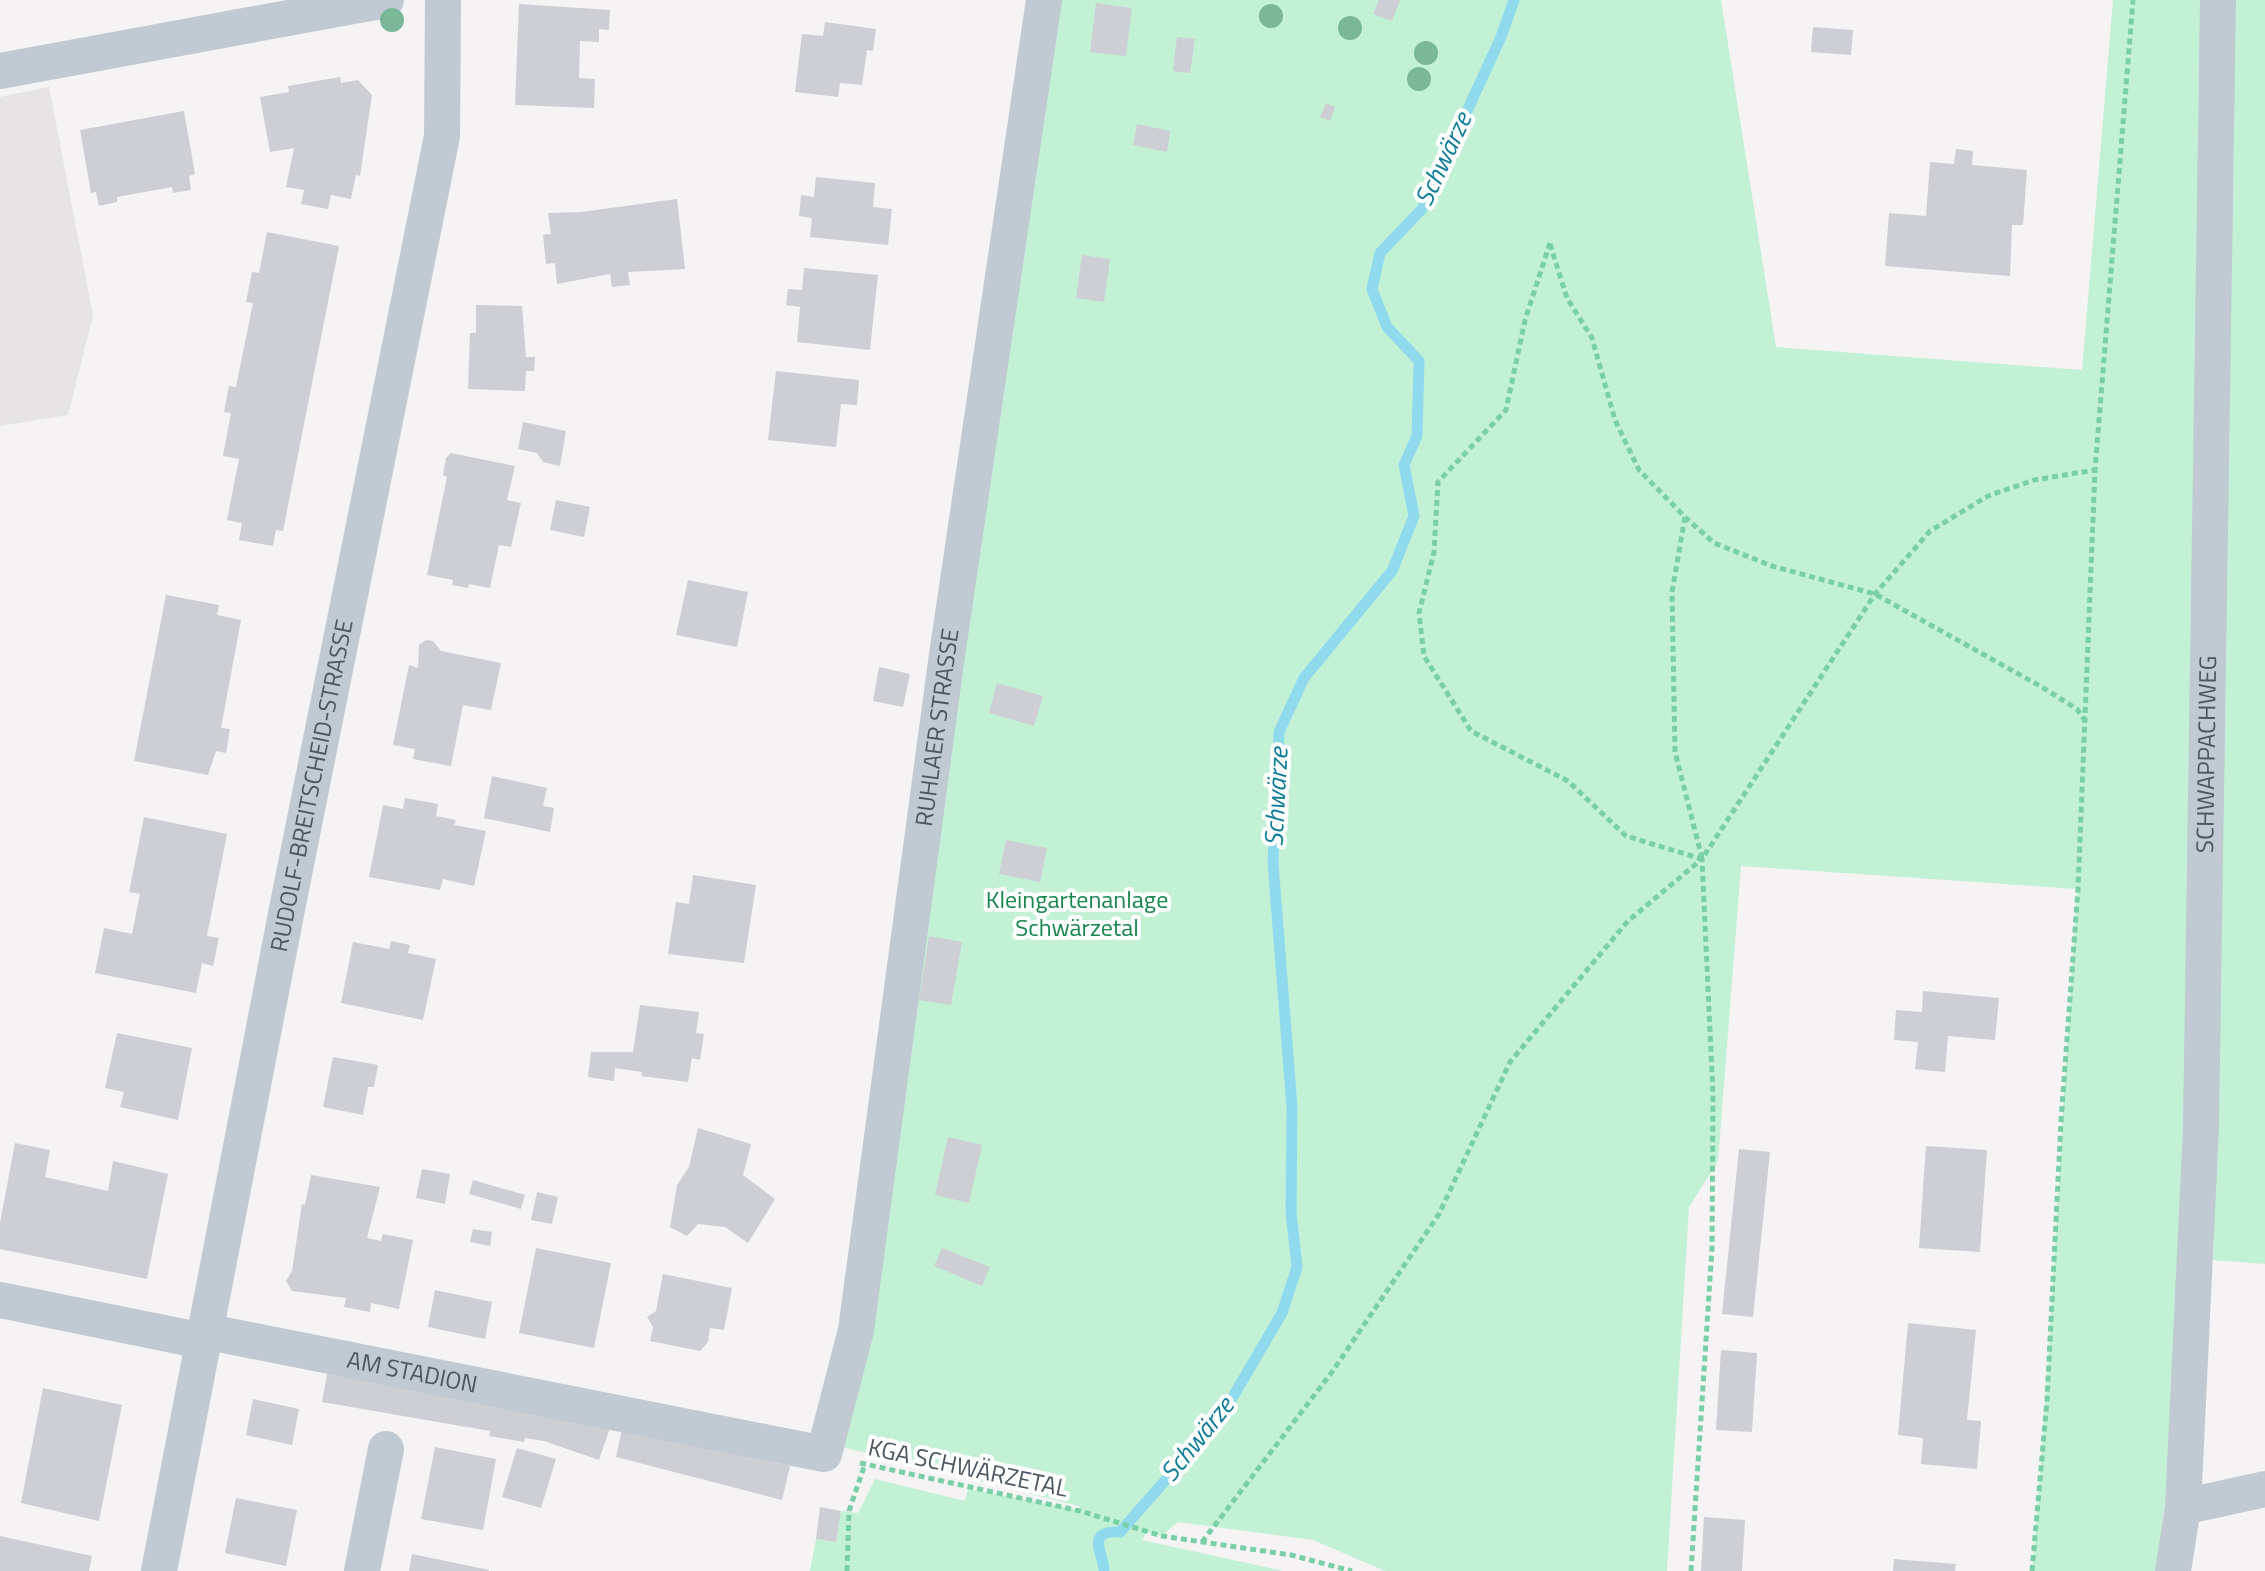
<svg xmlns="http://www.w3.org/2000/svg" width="2265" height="1571" font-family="'Titillium Web',sans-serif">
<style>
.education{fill:#e6e4e5}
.green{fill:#c3f1d5}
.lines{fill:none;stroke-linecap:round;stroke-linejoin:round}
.stream{stroke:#90daee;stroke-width:11}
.building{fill:#cdcfd5}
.path{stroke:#7ad0a6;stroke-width:5;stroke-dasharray:6 4;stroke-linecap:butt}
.minor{stroke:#c1cad2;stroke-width:36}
.tree{fill:#7bb799}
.labels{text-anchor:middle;stroke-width:8;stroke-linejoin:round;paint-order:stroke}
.street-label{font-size:24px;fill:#4a5661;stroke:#fff}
.park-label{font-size:24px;fill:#17864f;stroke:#fff}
.water-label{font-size:26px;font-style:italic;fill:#0c7c9b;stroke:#fff}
</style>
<rect width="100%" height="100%" fill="#f5f3f3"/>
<!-- education -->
<polygon class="education" points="49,87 93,315 68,415 0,426 0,97"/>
<!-- green -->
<g class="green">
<path d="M 1060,0 L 1721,0 L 1776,347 L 2082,370 L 2113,0 L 2206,0 L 2178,1402 L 2156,1571 L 2032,1571 C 2052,1344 2061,1116 2077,889 L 1741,866 L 1718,1161 L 1689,1207 L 1667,1571 L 1385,1571 L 1313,1540 L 1178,1522 L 1162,1536 L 1147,1532 L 1142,1540 L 1283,1571 L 810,1571 L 816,1539 L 836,1542 L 841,1511 L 858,1513 L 875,1479 L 965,1501 L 968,1489 L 1080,1510 L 1079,1506 L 842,1447 Z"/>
<polygon points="2234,0 2265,0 2265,1264 2213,1260"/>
</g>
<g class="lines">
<!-- stream -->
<path class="stream" d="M 1104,1571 C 1104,1554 1084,1530 1120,1532 L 1221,1417 L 1282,1313 L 1297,1267 L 1291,1212 L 1292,1107 L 1273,863 L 1279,732 L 1304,678 L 1392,571 L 1414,516 L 1404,465 L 1417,436 L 1419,361 L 1387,327 L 1372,289 L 1380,253 L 1422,209 L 1501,37 L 1514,0"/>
</g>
<!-- building -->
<g class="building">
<polygon points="1379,0 1400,0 1392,21 1373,14"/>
<polygon points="1096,3 1132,8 1126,56 1090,52"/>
<polygon points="519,4 610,10 609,30 599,29 599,42 580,41 579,78 595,79 594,108 515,105"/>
<polygon points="825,22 876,29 873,51 867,50 862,85 840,83 838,97 795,92 802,34 823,36"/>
<polygon points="1813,27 1853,30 1851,55 1811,52"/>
<polygon points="1177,37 1195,39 1190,73 1173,71"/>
<polygon points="340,77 341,83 358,80 372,95 360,176 356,175 351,199 331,195 328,209 301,204 304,190 286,187 294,148 270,152 260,97 289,92 288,86"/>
<polygon points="1326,103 1335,107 1330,121 1320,117"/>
<polygon points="184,111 195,174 189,176 191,190 173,193 172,187 117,197 117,202 99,206 96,192 91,193 80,130"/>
<polygon points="1137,124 1170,131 1167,152 1133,145"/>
<polygon points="1956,149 1973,151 1972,165 2027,170 2023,225 2012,225 2010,276 1885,266 1889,213 1926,216 1930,162 1954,164"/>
<polygon points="816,177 875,183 873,207 892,209 888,245 810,237 812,218 799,216 801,195 814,197"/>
<polygon points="677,199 685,269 628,272 630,285 612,287 610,274 557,284 555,263 546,264 543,235 551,234 548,213 581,212"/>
<polygon points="267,232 339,246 283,531 276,530 273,546 239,540 242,523 227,520 239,459 223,456 231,413 224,412 229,386 236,387 253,303 246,302 252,272 259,273"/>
<polygon points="1082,255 1110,259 1104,302 1076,298"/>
<polygon points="804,268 878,275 870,350 797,342 800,307 786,305 788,289 802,290"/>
<polygon points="476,305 522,306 526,357 535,357 534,371 526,371 525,391 468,389 470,333 476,333"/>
<polygon points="776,371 859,380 857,405 841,404 836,447 768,440"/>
<polygon points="523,422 566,431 560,466 543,462 537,453 518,449"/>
<polygon points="451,453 515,466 507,500 521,503 511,547 499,545 490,588 469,584 468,588 452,585 453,580 427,575 447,477 443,475 446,458"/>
<polygon points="556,500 590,507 584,537 550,530"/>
<polygon points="688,580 748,592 737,647 676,635"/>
<polygon points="166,595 219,605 217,615 241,620 221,728 230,729 226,753 216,751 208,775 134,761"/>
<polygon points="426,640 433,641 441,651 501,663 491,710 463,705 451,766 413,759 415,749 393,745 409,665 418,668 419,645"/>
<polygon points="879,667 910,674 903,707 873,701"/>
<polygon points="997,683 1043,696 1034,726 989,713"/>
<polygon points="492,776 547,788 543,806 554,808 550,832 484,818"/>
<polygon points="405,798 438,804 436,816 456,820 454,825 486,831 474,886 443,879 440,890 369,877 383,805 403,809"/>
<polygon points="144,817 227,834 207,936 219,938 213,966 202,963 196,993 95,973 104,928 132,934 140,894 129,892"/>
<polygon points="1006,840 1047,848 1040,882 999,874"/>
<polygon points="693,875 756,885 744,963 668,954 676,902 689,904"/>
<polygon points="929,936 962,942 951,1005 919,1000"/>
<polygon points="391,941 410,945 408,953 436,959 423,1020 341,1003 353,942 389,949"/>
<polygon points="1923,991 1999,998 1995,1040 1948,1036 1945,1072 1915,1069 1918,1042 1894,1040 1896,1010 1922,1012"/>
<polygon points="640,1005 699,1012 696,1033 704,1034 700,1060 692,1058 688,1082 641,1076 642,1072 615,1068 614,1081 588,1077 591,1052 633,1052"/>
<polygon points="117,1033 192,1048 178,1120 120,1107 124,1092 105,1088"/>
<polygon points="333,1057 378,1065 374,1087 368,1087 363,1115 323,1107"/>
<polygon points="698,1128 751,1144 743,1175 775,1199 748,1243 725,1227 698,1224 687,1236 670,1227 677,1185 689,1167"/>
<polygon points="948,1137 982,1145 969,1203 935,1195"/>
<polygon points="15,1143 50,1150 45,1177 108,1191 113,1161 168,1174 147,1279 0,1249 0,1223"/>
<polygon points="1926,1146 1987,1150 1980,1252 1919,1248"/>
<polygon points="1739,1149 1770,1152 1753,1317 1722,1314"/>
<polygon points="422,1169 450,1174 445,1204 416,1198"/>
<polygon points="311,1175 380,1187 367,1238 381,1241 383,1234 413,1240 399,1309 371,1303 370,1312 344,1307 346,1298 292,1291 286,1281 292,1271 302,1204 305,1205"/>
<polygon points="473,1180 525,1195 521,1209 469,1194"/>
<polygon points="537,1192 558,1197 552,1224 531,1220"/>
<polygon points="473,1229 492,1232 490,1246 470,1242"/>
<polygon points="536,1248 611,1263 594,1348 519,1333"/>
<polygon points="942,1248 990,1267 982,1286 934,1266"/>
<polygon points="663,1274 732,1288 724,1330 710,1328 708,1342 700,1351 650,1341 653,1327 647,1317 656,1311"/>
<polygon points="435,1290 492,1302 485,1339 428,1327"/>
<polygon points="1908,1323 1976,1330 1967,1420 1981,1421 1977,1469 1921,1464 1923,1438 1898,1435"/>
<polygon points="1721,1350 1757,1353 1752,1432 1716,1430"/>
<polygon points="328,1369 611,1425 599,1460 544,1441 525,1438 524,1442 489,1436 490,1431 322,1402"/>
<polygon points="43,1388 122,1405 99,1521 21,1503"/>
<polygon points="253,1399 299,1409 292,1445 246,1435"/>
<polygon points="622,1429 790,1466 782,1500 616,1457"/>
<polygon points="435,1447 496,1459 483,1530 421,1519"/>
<polygon points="517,1448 556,1459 541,1508 502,1497"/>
<polygon points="236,1498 297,1510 286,1566 225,1553"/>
<polygon points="820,1507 841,1511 836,1542 816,1539"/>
<polygon points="1704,1517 1745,1520 1742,1571 1701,1571"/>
<polygon points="0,1536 92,1556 89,1571 0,1571"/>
<polygon points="412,1554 489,1570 489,1571 409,1571"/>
<polygon points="1894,1559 1956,1564 1955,1571 1893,1571"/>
</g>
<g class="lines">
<!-- path -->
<g class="path">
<polyline points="1550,243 1525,320 1506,410 1438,482 1434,552 1419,613 1424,656 1471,731 1568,781 1626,836 1702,859 1875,594 1930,531 1988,496 2034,480 2095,470"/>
<polyline points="1550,244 1567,298 1592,338 1615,420 1639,470 1685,517 1714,543 1772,566 1875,594 2040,686 2077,709 2086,722"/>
<polyline points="1685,517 1672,592 1675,752 1702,858"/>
<polyline points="860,1463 1080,1511 1162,1536 1291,1555 1352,1571"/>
<polyline points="1202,1542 1332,1372 1439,1214 1510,1062 1628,921 1702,859 1713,1095 1712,1248 1691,1571"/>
<polyline points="847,1571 849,1511 865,1464"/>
<polyline points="2032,1571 2047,1400 2061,1121 2078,889 2095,470 2133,0"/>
</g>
<!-- minor -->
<g class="minor">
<polyline points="0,71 386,0"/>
<path id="s1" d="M 0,1300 L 188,1338 L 219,1334 L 824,1454 L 856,1330 L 947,655 L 1044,0"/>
<polyline points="2183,1507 2265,1489"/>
<path id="s2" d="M 159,1571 L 287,909 L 442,136 L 443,0"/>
<polyline points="362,1571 386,1449"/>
<path id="s3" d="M 2173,1571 L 2183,1507 L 2201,1127 L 2218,0"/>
</g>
</g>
<!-- trees -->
<g class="tree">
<circle cx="1271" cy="16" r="12"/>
<circle cx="392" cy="20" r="12"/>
<circle cx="1350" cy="28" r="12"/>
<circle cx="1426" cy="53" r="12"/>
<circle cx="1419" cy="79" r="12"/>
</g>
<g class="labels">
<!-- street labels -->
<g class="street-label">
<text dy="8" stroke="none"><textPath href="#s1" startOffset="1576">RUHLAER STRASSE</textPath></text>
<text dy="8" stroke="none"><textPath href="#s3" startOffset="818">SCHWAPPACHWEG</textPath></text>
<text dy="8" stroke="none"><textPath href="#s2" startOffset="800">RUDOLF-BREITSCHEID-STRASSE</textPath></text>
<text dy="8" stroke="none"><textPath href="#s1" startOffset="420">AM STADION</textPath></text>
<text transform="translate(968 1468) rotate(12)" y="8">KGA SCHWÄRZETAL</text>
</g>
<!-- park labels -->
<g class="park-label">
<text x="1077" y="908">Kleingartenanlage<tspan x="1077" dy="28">Schwärzetal</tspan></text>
</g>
<!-- water labels -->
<g class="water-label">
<text transform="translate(1443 159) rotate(-65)" y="9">Schwärze</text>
<text transform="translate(1276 797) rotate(-87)" y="9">Schwärze</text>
<text transform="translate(1197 1439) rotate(-51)" y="9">Schwärze</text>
</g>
</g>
</svg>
